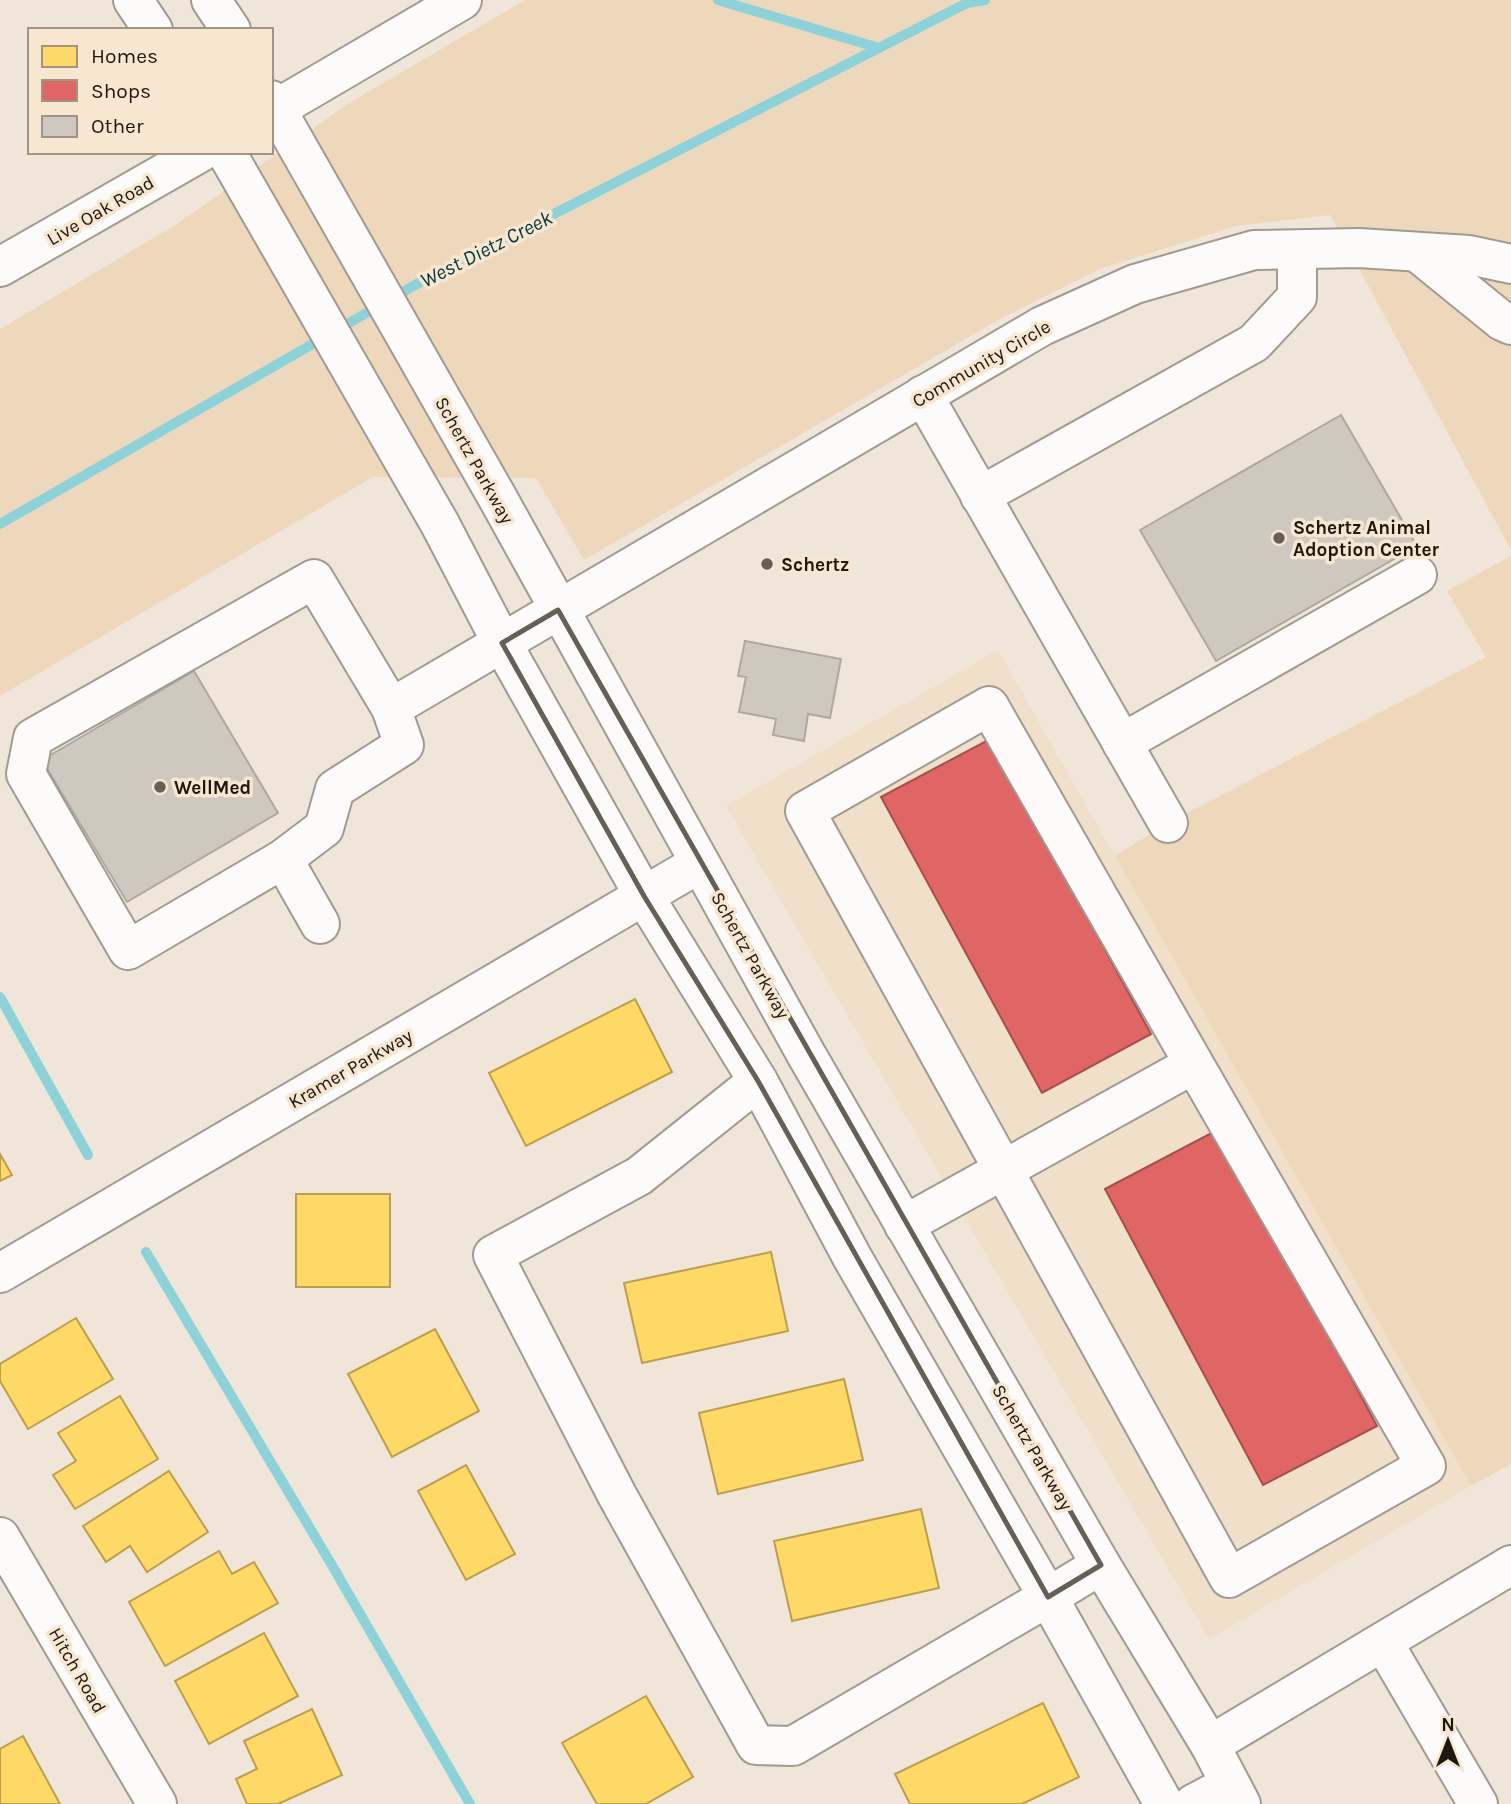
<svg xmlns="http://www.w3.org/2000/svg" width="1511" height="1804" font-family="Karla,sans-serif">
<style>
.built{fill:#f0dfc9}
.green{fill:#eed8bb}
.homes{fill:#ffd966;stroke:#bc9f4c;stroke-width:2}
.shops{fill:#e06666;stroke:#a64e4c;stroke-width:2}
.lines{fill:none;stroke-linecap:round;stroke-linejoin:round}
.stream{stroke:#8cd2db;stroke-width:10}
.building{fill:#cfc8be;stroke:#afa89f;stroke-width:2}
.minor-casing{stroke:#a19a90;stroke-width:42}
.major-casing{stroke:#a19a90;stroke-width:42}
.minor{stroke:#fdfbf9;stroke-width:38}
.major{stroke:#fdfbf9;stroke-width:38}
.marked{fill:none;stroke:#675f56;stroke-width:5;stroke-linejoin:round}
.poi-dot{fill:#675f56;stroke:#f8e7d0;stroke-width:2.5}
.labels{text-anchor:middle;stroke-width:7;stroke-linejoin:round;paint-order:stroke}
.street-label{font-size:19px;fill:#1e170f;stroke:#f8e7d0}
.poi-label{font-size:19px;font-weight:bold;fill:#1e170f;stroke:#f8e7d0;text-anchor:start}
.water-label{font-size:21px;font-style:italic;fill:#02363d;stroke:#f8e7d0}
</style>
<rect width="100%" height="100%" fill="#efe6d9"/>
<!-- built -->
<polygon class="built" points="998,650 1471,1486 1209,1639 726,806"/>
<!-- green -->
<g class="green">
<polygon points="525,0 1511,0 1511,550 1330,215 1236,226 1100,269 1000,319 584,560 536,478 373,477 0,696 0,329 177,224 349,103"/>
<polygon points="1511,556 1511,1464 1471,1486 1115,856 1168,823 1486,657 1447,591"/>
</g>
<!-- homes -->
<g class="homes">
<polygon points="635,999 672,1072 526,1146 489,1073"/>
<polygon points="0,1154 12,1175 0,1181"/>
<rect x="296" y="1194" width="94" height="93"/>
<polygon points="771,1252 788,1331 642,1363 624,1283"/>
<polygon points="76,1318 113,1379 28,1429 0,1381 0,1364"/>
<polygon points="435,1329 479,1411 392,1457 348,1374"/>
<polygon points="844,1379 863,1460 718,1494 699,1413"/>
<polygon points="120,1396 158,1459 75,1509 53,1475 76,1461 58,1433"/>
<polygon points="466,1465 515,1554 466,1580 418,1491"/>
<polygon points="169,1471 208,1532 147,1572 130,1546 106,1562 83,1526"/>
<polygon points="921,1509 939,1588 792,1621 774,1541"/>
<polygon points="219,1551 232,1574 254,1562 278,1603 165,1666 129,1602"/>
<polygon points="264,1633 298,1696 209,1744 175,1681"/>
<polygon points="646,1696 693,1777 646,1804 597,1804 562,1743"/>
<polygon points="1043,1703 1079,1777 1022,1804 910,1804 895,1774"/>
<polygon points="312,1709 342,1775 278,1804 247,1804 236,1779 257,1769 244,1741"/>
<polygon points="23,1736 60,1804 0,1804 0,1749"/>
</g>
<!-- shops -->
<g class="shops">
<polygon points="990,739 1151,1034 1042,1093 881,797"/>
<polygon points="1219,1129 1377,1426 1263,1485 1105,1189"/>
</g>
<g class="lines">
<!-- stream -->
<g class="stream">
<polyline points="718,0 879,48"/>
<polyline points="0,524 415,285 967,3 985,0"/>
<polyline points="0,997 88,1155"/>
<polyline points="146,1252 333,1567 470,1804"/>
</g>
</g>
<!-- building -->
<g class="building">
<polygon points="1341,415 1417,546 1216,661 1140,530"/>
<polygon points="745,641 841,659 830,718 808,714 804,741 773,735 776,719 739,712 746,677 738,676"/>
<polygon points="194,671 278,813 127,902 42,760"/>
</g>
<g class="lines">
<!-- minor casing -->
<g class="minor-casing">
<g id="minor">
<polyline points="271,112 462,0"/>
<polyline points="1417,252 1502,321 1511,325"/>
<polyline points="0,267 201,152"/>
<polyline points="923,395 1168,823"/>
<polyline points="980,496 1254,343 1297,297 1297,250"/>
<polyline points="391,708 404,745 335,789 324,828 283,859 128,950 26,774 33,738 314,579 391,708 1042,326 1135,284 1254,250 1359,248 1469,255 1511,264"/>
<polyline points="1122,743 1417,575"/>
<polyline points="283,859 320,924"/>
<polyline points="758,1081 639,1176 493,1255 617,1495 756,1745 793,1746 1048,1597"/>
<polyline points="904,1225 1194,1064 989,706 805,811 1229,1578 1426,1466 1194,1064"/>
<polyline points="0,1273 700,863"/>
<polyline points="0,1537 157,1804"/>
<polyline points="1383,1642 1478,1804"/>
<polyline points="1210,1745 1511,1565"/>
</g>
</g>
<!-- major casing -->
<g class="major-casing">
<g id="major">
<polyline points="133,0 153,30"/>
<polyline points="211,0 231,30"/>
<polyline points="271,100 496,495 806,1054 1101,1565 1210,1745 1241,1804"/>
<polyline points="226,152 440,524 502,643 644,896 758,1081 852,1257 1048,1597 1164,1804"/>
<polyline points="1048,1597 1101,1565"/>
<polyline points="1193,1804 1229,1785"/>
</g>
</g>
<!-- minor -->
<use href="#minor" class="minor"/>
<!-- major -->
<use href="#major" class="major"/>
</g>
<!-- marked area -->
<path class="marked" d="M 558,610 L 1101,1565 L 1048,1597 L 758,1081 L 644,896 L 502,643 Z"/>
<!-- markers -->
<g class="poi-dot">
<circle cx="1279" cy="538" r="7"/>
<circle cx="767" cy="564" r="7"/>
<circle cx="160" cy="787" r="7"/>
</g>
<g class="labels">
<!-- street labels -->
<g class="street-label">
<text transform="translate(100 210) rotate(-30)" y="7">Live Oak Road</text>
<text transform="translate(981 363) rotate(-30)" y="7">Community Circle</text>
<text transform="translate(475 460) rotate(61)" y="7">Schertz Parkway</text>
<text transform="translate(751 955) rotate(61)" y="7">Schertz Parkway</text>
<text transform="translate(350 1068) rotate(-30)" y="7">Kramer Parkway</text>
<text transform="translate(1033 1447) rotate(60)" y="7">Schertz Parkway</text>
<text transform="translate(78 1670) rotate(60)" y="7">Hitch Road</text>
</g>
<!-- poi labels -->
<g class="poi-label">
<text x="1293" y="534">Schertz Animal<tspan x="1293" dy="22">Adoption Center</tspan></text>
<text x="781" y="571">Schertz</text>
<text x="174" y="794">WellMed</text>
</g>
<!-- water labels -->
<g class="water-label">
<text transform="translate(486 249) rotate(-27)" y="7">West Dietz Creek</text>
</g>
</g>
<!-- legend -->
<rect x="28" y="28" width="245" height="126" fill="#f8e7d0" stroke="#a19483" stroke-width="2"/>
<rect x="42" y="46" width="35" height="21" fill="#ffd966" stroke="#a19483" stroke-width="2"/>
<text x="91" y="63" font-size="21" fill="#1e170f">Homes</text>
<rect x="42" y="80" width="35" height="21" fill="#e06666" stroke="#a19483" stroke-width="2"/>
<text x="91" y="98" font-size="21" fill="#1e170f">Shops</text>
<rect x="42" y="116" width="35" height="21" fill="#cfc8be" stroke="#a19483" stroke-width="2"/>
<text x="91" y="133" font-size="21" fill="#1e170f">Other</text>
<!-- north arrow -->
<g transform="translate(1448 1741)" stroke="#f8e7d0" stroke-width="5" paint-order="stroke">
<path d="M0-5L12 26L0 18L-12 26Z" fill="#1e170f"/>
<text y="-10" font-size="19" font-weight="bold" text-anchor="middle" fill="#1e170f">N</text>
</g>
</svg>
